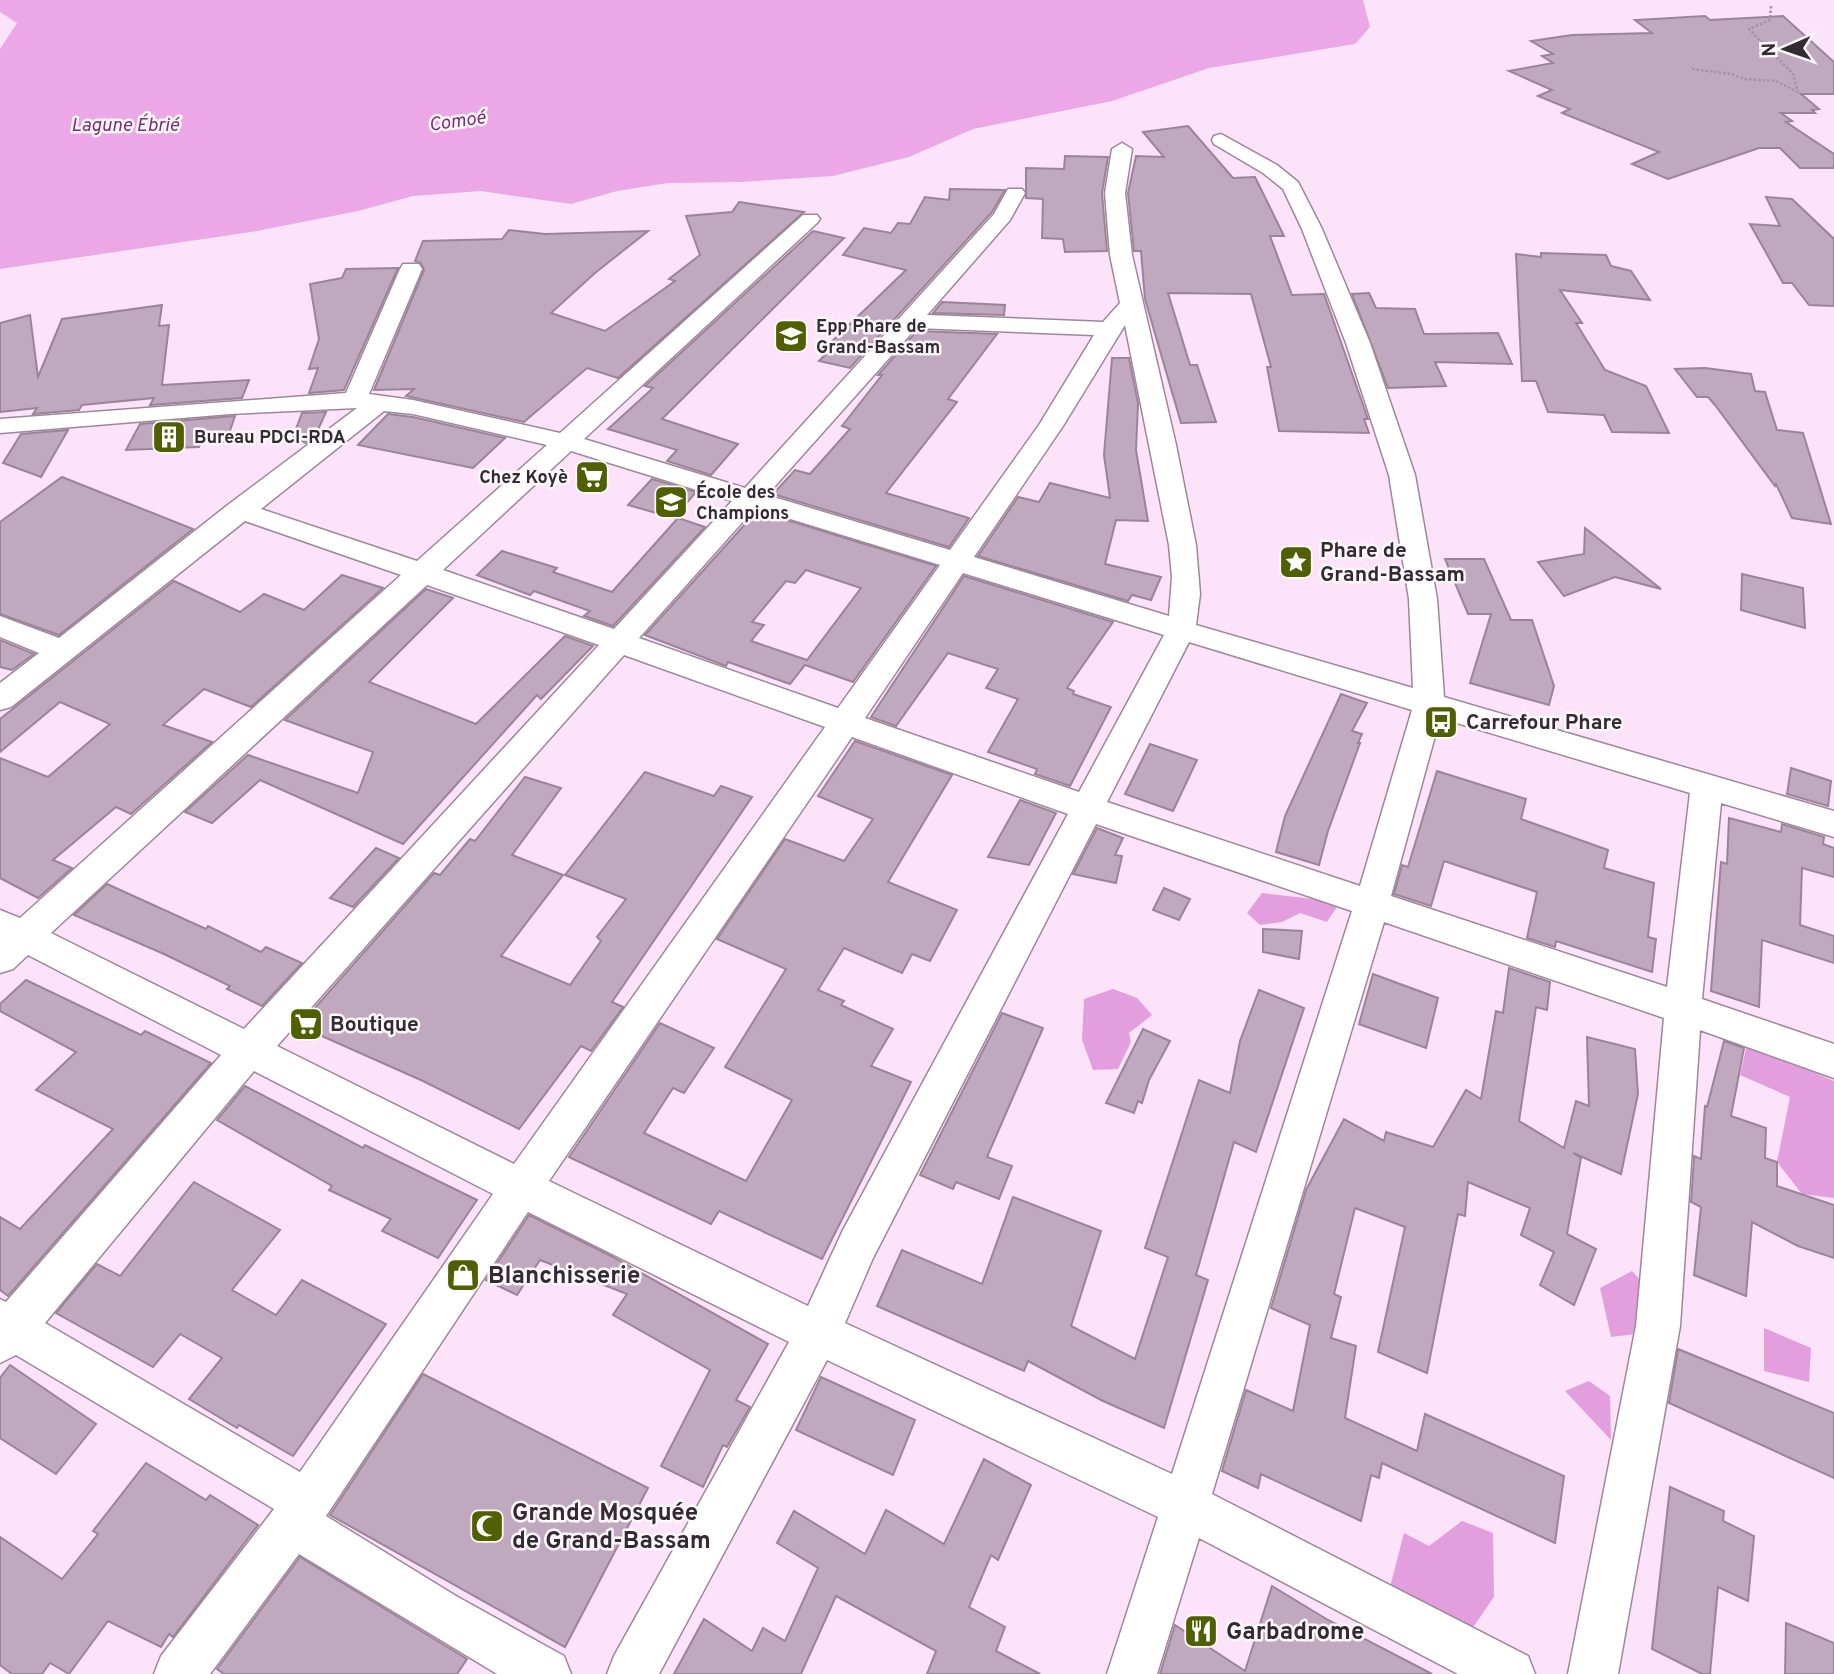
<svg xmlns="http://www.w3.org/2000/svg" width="1834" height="1674" font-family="Overpass,sans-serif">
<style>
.forest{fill:#e39edd}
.water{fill:#eca7e6}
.building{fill:#c0a9be;stroke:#9b8498;stroke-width:2;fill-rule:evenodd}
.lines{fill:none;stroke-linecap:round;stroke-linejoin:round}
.street-casing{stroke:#9e879b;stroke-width:3}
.path{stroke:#a492a2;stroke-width:2.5;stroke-dasharray:2.5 2;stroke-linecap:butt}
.street{fill:#fff;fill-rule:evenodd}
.labels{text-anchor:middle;stroke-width:5;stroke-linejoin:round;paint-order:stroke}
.far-poi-label{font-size:18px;font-weight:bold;fill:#332a32;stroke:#fdf8fc;text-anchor:start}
.far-water-label{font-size:19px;font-style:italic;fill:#7d2d78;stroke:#fdf8fc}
.poi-label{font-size:21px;font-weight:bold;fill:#332a32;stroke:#fdf8fc;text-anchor:start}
.near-poi-label{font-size:24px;font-weight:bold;fill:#332a32;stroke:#fdf8fc;text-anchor:start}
</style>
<rect width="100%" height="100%" fill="#fce3f9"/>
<!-- forest -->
<g class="forest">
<polygon points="1262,893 1340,902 1327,922 1300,913 1282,922 1260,925 1247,913"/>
<polygon points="1113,989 1137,998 1152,1015 1129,1033 1131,1042 1118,1069 1093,1070 1082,1040 1084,999"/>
<polygon points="1747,1044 1834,1081 1834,1198 1802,1194 1777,1162 1790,1097 1740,1075"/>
<polygon points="1632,1271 1654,1295 1643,1333 1611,1337 1600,1288"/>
<polygon points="1764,1328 1811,1348 1809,1382 1764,1371"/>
<polygon points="1589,1381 1610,1396 1611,1440 1565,1391"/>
<polygon points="1462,1521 1493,1533 1494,1597 1465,1639 1390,1587 1404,1533 1429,1546"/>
</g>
<!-- water -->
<polygon class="water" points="0,0 1363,0 1370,27 1355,44 1209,68 1112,101 973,129 909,157 833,176 740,182 668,183 617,191 571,204 481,191 413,196 358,211 257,231 0,269 0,49 17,23 0,12"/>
<!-- building -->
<g class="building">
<polygon points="1705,16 1710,20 1783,16 1834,62 1834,94 1801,94 1819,109 1812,110 1815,113 1781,113 1792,121 1786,122 1834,154 1834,168 1800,168 1780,148 1759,148 1668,179 1632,164 1659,152 1562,113 1570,109 1538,96 1552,90 1509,71 1553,63 1542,56 1553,54 1531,41 1572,35 1652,33 1635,20"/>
<polygon points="1188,126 1233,178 1255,177 1284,236 1270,236 1292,295 1324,294 1368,419 1364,419 1369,433 1279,431 1267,367 1271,367 1251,294 1168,293 1190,365 1197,365 1216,422 1181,423 1145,299 1141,251 1134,251 1128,193 1136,156 1164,157 1143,132"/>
<polygon points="1065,156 1108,157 1102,193 1107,251 1065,252 1063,239 1042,238 1043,199 1026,198 1026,168 1064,169"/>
<polygon points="950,189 1005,190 992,212 850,368 819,361 825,355 820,353 906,270 843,255 864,228 891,233 898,223 910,224 925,197 949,200"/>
<polygon points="1766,197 1792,199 1834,239 1834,306 1809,305 1792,283 1783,283 1750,224 1780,226"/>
<polygon points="739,202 804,212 618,378 587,368 524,422 406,396 414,389 374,390 424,270 421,263 415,261 423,241 502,239 509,230 545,234 648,231 595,273 551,313 605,331 675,281 669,279 700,255 686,216 732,212"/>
<polygon points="813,231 844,238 662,419 738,444 711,475 667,461 677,450 608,429 653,388 645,386"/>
<polygon points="1541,253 1606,255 1611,266 1631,271 1650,300 1560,290 1582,323 1576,323 1605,370 1646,386 1669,433 1612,432 1604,415 1548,412 1536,381 1522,381 1516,254 1541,257"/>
<polygon points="398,268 344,390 309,393 318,368 309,369 319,339 310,284 342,278 346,269"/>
<polygon points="1369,293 1376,308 1415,309 1424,334 1498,333 1512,364 1435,362 1446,386 1388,388 1352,294"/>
<polygon points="942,302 1005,305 1004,315 933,313"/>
<polygon points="162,305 159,326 169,325 162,385 249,380 242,398 150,405 154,398 82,405 79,410 33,414 37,408 0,412 0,323 30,315 38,377 62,319"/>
<polygon points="917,331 997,334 948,399 957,402 886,493 969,518 949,547 773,494 795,470 810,474 850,429 842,426 882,375 878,375"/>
<polygon points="1112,358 1129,358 1138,403 1136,450 1148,521 1116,520 1105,564 1161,577 1151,600 1132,595 1128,601 978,556 1018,497 1039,502 1050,483 1110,498 1104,455"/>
<polygon points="1705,368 1751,374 1755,391 1765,392 1777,430 1803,433 1831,524 1792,518 1776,484 1775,486 1715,405 1708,397 1697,397 1675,369"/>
<polygon points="326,412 315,436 306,443 293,437 302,413"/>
<polygon points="388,414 413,417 505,438 473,468 358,445"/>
<polygon points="235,416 226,442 201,442 199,447 126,450 140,424"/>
<polygon points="68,430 41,477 3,463 21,434"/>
<polygon points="62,477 193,529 59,635 0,614 0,522"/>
<polygon points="652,479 696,492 674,518 628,505"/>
<path d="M 757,511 L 936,566 L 853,682 L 805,665 L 790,684 L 728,662 L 726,666 L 645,635 ZM 806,570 L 861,588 L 807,660 L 751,641 L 764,625 L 752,622 L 786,581 L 795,583 Z"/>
<polygon points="678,518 705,527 613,626 584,616 590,611 534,591 530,595 477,575 502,551 557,568 553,572 612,592"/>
<polygon points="1585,528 1661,589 1615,577 1564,596 1538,562 1584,554"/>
<polygon points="1445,559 1484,559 1511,620 1532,620 1554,686 1549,705 1470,683 1491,614 1468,614"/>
<polygon points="1742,574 1803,588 1805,628 1741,610"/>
<polygon points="342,575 383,588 251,707 204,689 163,725 212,742 131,814 116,807 53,860 72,868 38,898 0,878 0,758 48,777 110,724 60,702 0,752 0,719 174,581 240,612 264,594 304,610"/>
<polygon points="964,576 1113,622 1067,688 1074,691 1073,694 1111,707 1070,786 1035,774 1037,769 988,752 1018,699 986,688 998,669 948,653 896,726 871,717"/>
<polygon points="426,589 453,598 369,682 476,724 565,636 593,646 541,699 537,695 403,844 260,780 212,823 185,812 248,755 358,793 373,752 285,720"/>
<polygon points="0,640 34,654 12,670 0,667"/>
<polygon points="1341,694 1367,703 1352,731 1362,734 1358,743 1360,743 1328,831 1319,865 1276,852 1285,816"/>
<polygon points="855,741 952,775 888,882 957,910 930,961 912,954 902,973 844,948 818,990 844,1001 841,1005 893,1029 871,1066 911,1082 822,1259 719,1211 711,1224 569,1157 660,1023 714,1048 684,1093 673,1088 644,1133 746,1181 792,1100 725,1067 786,969 717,939 785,839 844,861 873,819 818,796"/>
<polygon points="1150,744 1197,760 1173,811 1125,794"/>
<polygon points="1791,768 1831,781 1828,806 1787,794"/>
<polygon points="1437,771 1526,799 1521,819 1608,850 1604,868 1654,883 1648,937 1656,939 1652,972 1556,941 1555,947 1527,938 1537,892 1444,861 1431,906 1394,894 1402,865 1408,867"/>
<polygon points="645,772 714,796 721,786 752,797 612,1002 623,1007 591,1051 581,1046 519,1129 423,1081 299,1026 434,873 440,875 470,839 475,841 525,777 561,788 512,855 563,875 501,956 570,985 601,941 597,937 626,899 565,875"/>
<polygon points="1020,800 1056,813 1029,865 988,857"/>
<polygon points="1729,818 1781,832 1782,824 1824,837 1823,844 1834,848 1834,877 1802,868 1800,925 1834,936 1834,963 1762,940 1759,1007 1711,991 1721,862 1727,864"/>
<polygon points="1097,828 1123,838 1115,855 1122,856 1116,883 1073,874"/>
<polygon points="376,848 399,858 353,907 330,898"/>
<polygon points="107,884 206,929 208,926 261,952 266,947 302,963 262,1006 227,989 230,986 164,954 74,915"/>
<polygon points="1164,888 1190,899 1179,920 1153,910"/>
<polygon points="1263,929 1302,931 1299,959 1263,952"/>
<polygon points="1509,968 1550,982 1547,1010 1536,1007 1519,1121 1564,1148 1576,1101 1589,1106 1587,1037 1635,1049 1638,1094 1621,1174 1573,1153 1581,1158 1567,1234 1596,1249 1574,1305 1540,1285 1554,1252 1521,1235 1530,1208 1468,1182 1465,1216 1458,1214 1427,1373 1378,1352 1405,1227 1355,1208 1334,1294 1341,1297 1331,1338 1356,1346 1345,1418 1417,1451 1425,1414 1564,1476 1555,1543 1382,1463 1379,1478 1371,1475 1361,1521 1261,1474 1258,1488 1222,1471 1246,1390 1293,1411 1310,1325 1271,1308 1306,1190 1344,1119 1384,1141 1386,1132 1433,1147 1466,1090 1481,1099 1496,1011 1503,1013"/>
<polygon points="1373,974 1438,998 1426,1048 1359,1024"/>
<polygon points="26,980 141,1035 145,1031 211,1063 8,1296 0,1290 0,1217 20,1229 113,1129 36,1090 76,1052 0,1011 0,1004"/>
<polygon points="1259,990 1304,1008 1256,1152 1234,1142 1196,1275 1208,1280 1164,1428 1103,1401 1028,1361 1024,1371 877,1306 902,1250 982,1284 1013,1197 1101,1231 1071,1326 1135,1359 1168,1257 1145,1248 1199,1080 1230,1093 1240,1041"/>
<polygon points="1002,1013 1043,1028 987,1157 1012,1166 999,1199 956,1182 953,1189 920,1175"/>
<polygon points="1143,1029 1170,1041 1149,1080 1142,1103 1138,1101 1134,1113 1106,1103"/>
<polygon points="1724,1041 1744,1048 1731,1116 1766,1128 1765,1158 1777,1162 1777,1186 1834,1205 1834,1258 1798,1246 1752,1222 1746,1296 1694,1275 1701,1207 1691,1202 1694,1158 1694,1156 1701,1159 1705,1106 1707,1107"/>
<polygon points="245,1086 363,1148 365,1145 477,1200 438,1258 382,1231 391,1219 329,1190 332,1186 217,1120"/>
<polygon points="194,1182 280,1230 232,1290 276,1315 302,1280 386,1324 293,1456 239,1425 237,1428 189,1399 222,1358 180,1334 153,1367 56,1313 97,1264 120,1276"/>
<polygon points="529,1215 611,1256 768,1344 736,1400 750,1407 727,1447 723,1445 703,1487 661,1466 710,1370 613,1315 627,1294 540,1260 517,1295 486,1280"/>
<polygon points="1678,1349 1834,1413 1834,1478 1669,1403"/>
<polygon points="10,1365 96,1424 56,1474 0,1438 0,1378"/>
<polygon points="423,1374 648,1488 565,1647 330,1515"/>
<polygon points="821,1377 915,1420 893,1475 796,1430"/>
<polygon points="984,1459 1031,1485 998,1560 991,1555 969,1607 1005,1627 996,1651 1040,1674 927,1674 936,1651 836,1596 801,1674 674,1674 704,1619 752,1651 763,1628 785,1641 818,1568 777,1543 794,1511 865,1554 886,1510 944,1544"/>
<polygon points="146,1463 206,1500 210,1495 258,1525 173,1637 169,1634 161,1647 108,1621 69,1674 50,1663 42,1674 12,1674 0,1665 0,1537 62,1579 98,1534 93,1531"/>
<polygon points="1670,1487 1724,1511 1723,1521 1754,1536 1748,1601 1718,1587 1710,1674 1702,1674 1652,1649"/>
<polygon points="300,1557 467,1659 457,1674 224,1674 217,1669"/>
<polygon points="1272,1586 1328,1620 1432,1674 1160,1674 1175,1625 1245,1671"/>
<polygon points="1786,1623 1834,1643 1834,1674 1785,1674"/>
</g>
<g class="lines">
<!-- street casing -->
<g class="street-casing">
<path id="street" d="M 1221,134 L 1277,165 L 1298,182 L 1322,229 L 1370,343 L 1415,475 L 1437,599 L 1444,697 L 1834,811 L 1834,837 L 1721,803 L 1702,999 L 1834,1044 L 1834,1078 L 1700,1030 L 1680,1326 L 1618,1674 L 1568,1674 L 1636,1326 L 1664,1018 L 1384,922 L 1212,1494 L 1528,1656 L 1535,1674 L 1458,1674 L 1199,1538 L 1157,1674 L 1107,1674 L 1158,1517 L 827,1360 L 659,1674 L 607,1674 L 614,1656 L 789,1342 L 528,1212 L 326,1516 L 456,1596 L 564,1656 L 571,1674 L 497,1674 L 299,1554 L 210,1674 L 154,1674 L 161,1656 L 274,1509 L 16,1355 L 0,1363 L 0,1299 L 6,1302 L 221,1055 L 28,955 L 13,969 L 0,973 L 0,910 L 20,918 L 401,575 L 245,521 L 11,707 L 0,710 L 0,683 L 39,653 L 0,637 L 0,616 L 59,638 L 229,504 L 357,408 L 230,414 L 0,433 L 0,419 L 346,393 L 400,269 L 403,264 L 419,264 L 422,269 L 369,394 L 413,400 L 560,433 L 803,215 L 817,215 L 820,219 L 817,223 L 584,439 L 745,488 L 994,214 L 1008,189 L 1022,189 L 1025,193 L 1010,220 L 927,315 L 1103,322 L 1120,303 L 1110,255 L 1105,193 L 1112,149 L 1122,143 L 1132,149 L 1125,193 L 1132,255 L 1176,445 L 1196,545 L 1200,594 L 1196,625 L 1413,688 L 1409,599 L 1389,475 L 1346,343 L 1302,229 L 1283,189 L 1263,173 L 1214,144 L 1212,140 L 1214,136 ZM 1125,325 L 1169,545 L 1172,577 L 1169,616 L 974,557 L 1063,426 ZM 916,328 L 1094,335 L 1039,425 L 950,550 L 767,495 ZM 384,411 L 413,414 L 547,445 L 417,561 L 261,509 ZM 571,451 L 732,501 L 614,629 L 443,570 ZM 755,508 L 940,565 L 838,708 L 639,638 ZM 963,573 L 1164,635 L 1079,792 L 865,718 ZM 427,585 L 599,645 L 244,1029 L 51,933 ZM 1189,642 L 1412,710 L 1360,886 L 1107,802 ZM 624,655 L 825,727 L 514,1164 L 277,1046 ZM 1440,718 L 1690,793 L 1667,987 L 1391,896 ZM 852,737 L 1068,814 L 843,1230 L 808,1306 L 549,1181 ZM 1096,824 L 1352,911 L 1172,1474 L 845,1323 L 873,1258 ZM 254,1071 L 493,1194 L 300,1472 L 45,1323 Z"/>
</g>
<!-- path -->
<g class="path">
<polyline points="1771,6 1770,20 1749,29 1793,74 1798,92"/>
<polyline points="1692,69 1732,74 1744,79 1776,81 1798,92"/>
</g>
<!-- street -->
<use href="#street" class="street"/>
</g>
<!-- icons -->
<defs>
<g id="school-square" transform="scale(1.75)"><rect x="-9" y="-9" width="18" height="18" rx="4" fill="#505f00" stroke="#fdf8fc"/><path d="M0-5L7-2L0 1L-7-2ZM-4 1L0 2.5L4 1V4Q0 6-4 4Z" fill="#fff"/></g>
<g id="building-square" transform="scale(1.75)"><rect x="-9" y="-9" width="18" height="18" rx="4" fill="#505f00" stroke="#fdf8fc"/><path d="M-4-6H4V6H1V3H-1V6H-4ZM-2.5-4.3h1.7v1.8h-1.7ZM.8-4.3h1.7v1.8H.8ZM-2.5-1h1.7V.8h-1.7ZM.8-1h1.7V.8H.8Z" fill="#fff"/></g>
<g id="supermarket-square" transform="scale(1.75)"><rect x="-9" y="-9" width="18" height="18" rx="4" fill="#505f00" stroke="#fdf8fc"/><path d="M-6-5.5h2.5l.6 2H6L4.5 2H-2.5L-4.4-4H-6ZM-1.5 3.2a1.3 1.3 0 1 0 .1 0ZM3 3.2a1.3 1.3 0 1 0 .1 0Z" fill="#fff"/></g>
<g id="sight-square" transform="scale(1.75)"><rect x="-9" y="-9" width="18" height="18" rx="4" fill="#505f00" stroke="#fdf8fc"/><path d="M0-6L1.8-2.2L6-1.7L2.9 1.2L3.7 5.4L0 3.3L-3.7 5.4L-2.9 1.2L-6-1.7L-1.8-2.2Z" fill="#fff"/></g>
<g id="bus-square" transform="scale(1.75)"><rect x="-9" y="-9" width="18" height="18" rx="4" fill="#505f00" stroke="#fdf8fc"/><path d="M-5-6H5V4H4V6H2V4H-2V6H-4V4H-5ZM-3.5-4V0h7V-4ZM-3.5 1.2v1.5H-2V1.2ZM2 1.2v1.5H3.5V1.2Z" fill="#fff"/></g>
<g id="shop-square" transform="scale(1.75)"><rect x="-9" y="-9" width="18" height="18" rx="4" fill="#505f00" stroke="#fdf8fc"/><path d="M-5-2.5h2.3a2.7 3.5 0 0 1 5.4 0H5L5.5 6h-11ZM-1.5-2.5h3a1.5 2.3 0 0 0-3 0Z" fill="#fff"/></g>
<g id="mosque-square" transform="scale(1.75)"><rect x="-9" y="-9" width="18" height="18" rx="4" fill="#505f00" stroke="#fdf8fc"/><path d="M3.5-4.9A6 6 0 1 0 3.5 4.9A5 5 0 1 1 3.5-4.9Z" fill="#fff"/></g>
<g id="restaurant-square" transform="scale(1.75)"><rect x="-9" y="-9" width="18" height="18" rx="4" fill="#505f00" stroke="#fdf8fc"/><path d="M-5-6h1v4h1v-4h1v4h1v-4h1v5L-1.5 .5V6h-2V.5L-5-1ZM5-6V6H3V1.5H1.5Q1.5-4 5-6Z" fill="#fff"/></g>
</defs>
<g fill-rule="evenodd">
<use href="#school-square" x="791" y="336"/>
<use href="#building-square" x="169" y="437"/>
<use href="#supermarket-square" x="592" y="477"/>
<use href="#school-square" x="671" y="502"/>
<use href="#sight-square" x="1296" y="562"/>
<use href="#bus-square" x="1441" y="722"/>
<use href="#supermarket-square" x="306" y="1024"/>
<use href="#shop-square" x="463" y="1275"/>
<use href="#mosque-square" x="487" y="1526"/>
<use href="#restaurant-square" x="1201" y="1631"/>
</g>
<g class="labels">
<!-- far-poi labels -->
<g class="far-poi-label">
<text x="816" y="332">Epp Phare de<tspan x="816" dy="21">Grand-Bassam</tspan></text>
<text x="194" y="443">Bureau PDCI-RDA</text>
<text x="568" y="483" text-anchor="end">Chez Koyè</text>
<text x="696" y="498">École des<tspan x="696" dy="21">Champions</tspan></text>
</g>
<!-- far-water labels -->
<g class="far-water-label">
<text transform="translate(457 120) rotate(-8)" y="7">Comoé</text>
<text x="125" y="131">Lagune Ébrié</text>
</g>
<!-- poi labels -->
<g class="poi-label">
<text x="1320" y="557">Phare de<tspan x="1320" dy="24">Grand-Bassam</tspan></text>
<text x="1466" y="729">Carrefour Phare</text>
<text x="330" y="1031">Boutique</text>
</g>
<!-- near-poi labels -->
<g class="near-poi-label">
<text x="488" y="1283">Blanchisserie</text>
<text x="512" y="1520">Grande Mosquée<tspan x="512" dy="28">de Grand-Bassam</tspan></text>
<text x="1226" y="1639">Garbadrome</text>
</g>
</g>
<!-- north arrow -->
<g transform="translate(1785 49) rotate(268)" stroke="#fdf8fc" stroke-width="5" paint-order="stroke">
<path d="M0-5L12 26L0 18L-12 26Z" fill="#332a32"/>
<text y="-10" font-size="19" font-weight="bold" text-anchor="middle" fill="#332a32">N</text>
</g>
</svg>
